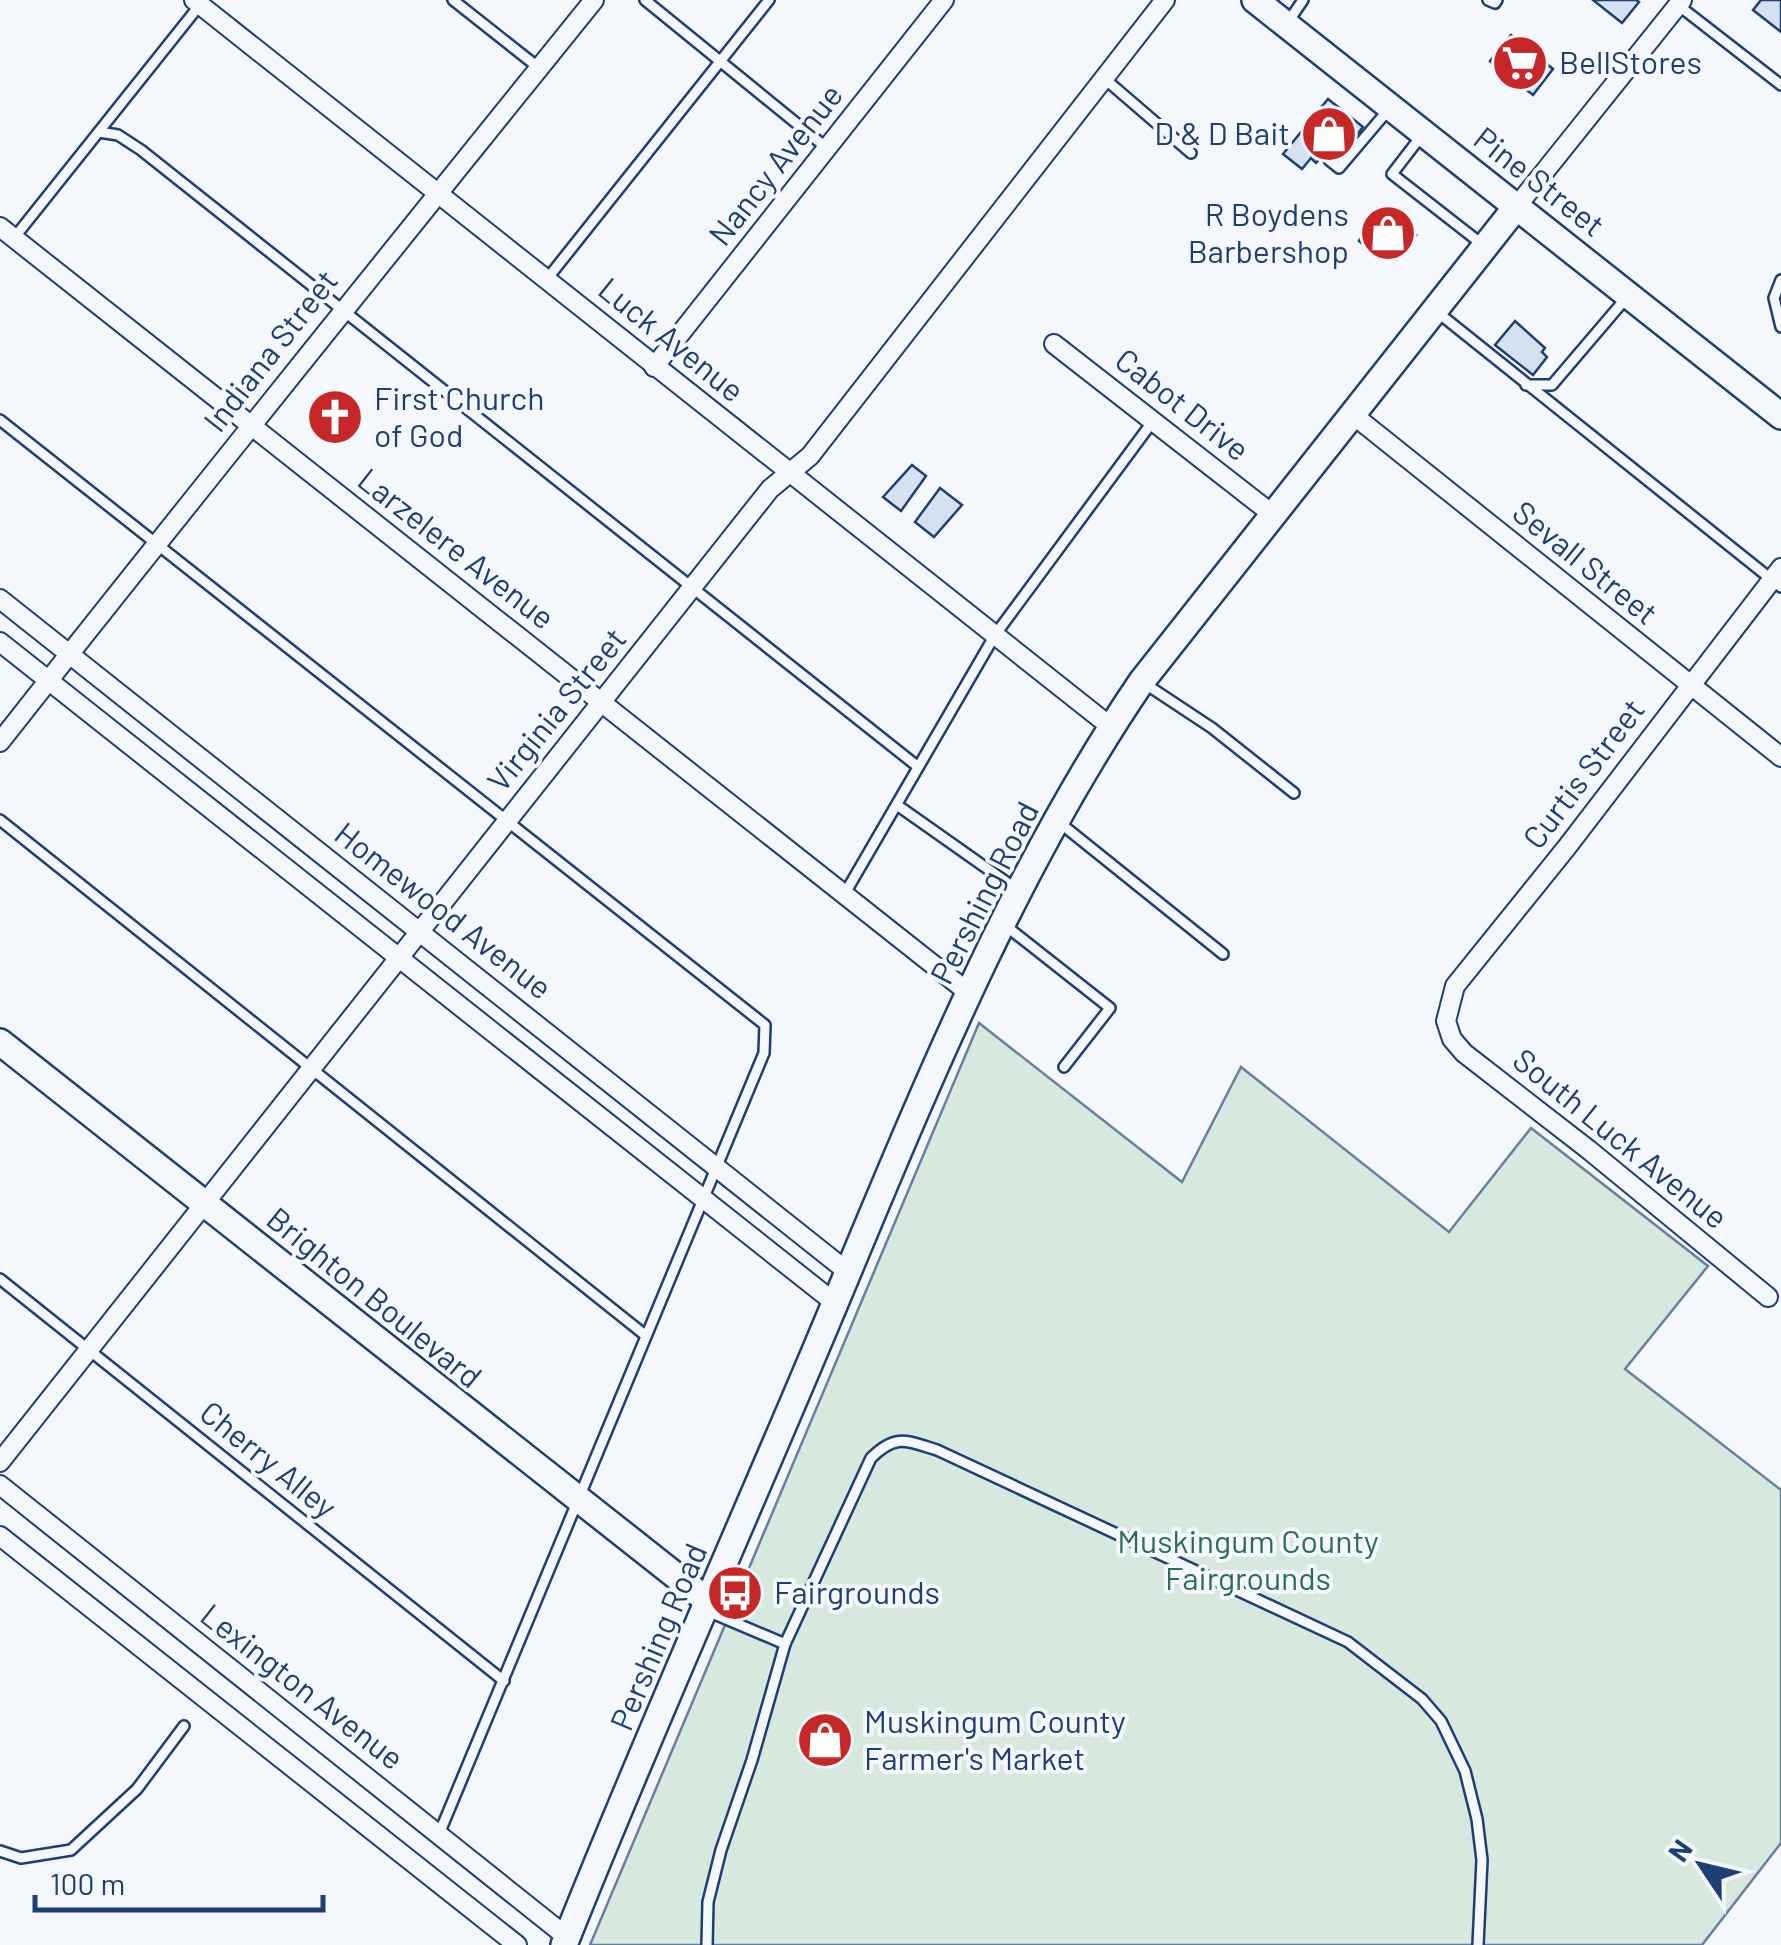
<svg xmlns="http://www.w3.org/2000/svg" width="1781" height="1945" font-family="Barlow,sans-serif">
<style>
.green{fill:#d7e8df;stroke:#687fa3;stroke-width:2.5}
.building{fill:#d5e0f0;stroke:#1d3f73;stroke-width:2.5}
.lines{fill:none;stroke-linecap:round;stroke-linejoin:round}
.lane-casing{stroke:#1d3f73;stroke-width:14}
.street-casing{stroke:#1d3f73;stroke-width:22}
.secondary-casing{stroke:#1d3f73;stroke-width:30}
.lane{stroke:#f4f7fb;stroke-width:9}
.street{stroke:#f4f7fb;stroke-width:18}
.secondary{stroke:#f4f7fb;stroke-width:25}
.labels{text-anchor:middle;stroke-width:8;stroke-linejoin:round;paint-order:stroke}
.poi-label{font-size:32px;fill:#1d3f73;stroke:#f4f7fb;text-anchor:start}
.street-label{font-size:32px;fill:#1d3f73;stroke:#f4f7fb}
.park-label{font-size:32px;fill:#2c6c60;stroke:#f4f7fb}
</style>
<rect width="100%" height="100%" fill="#f4f7fb"/>
<!-- green -->
<polygon class="green" points="979,1023 1182,1182 1241,1067 1449,1232 1531,1128 1708,1266 1625,1369 1781,1490 1781,1843 1702,1945 590,1945"/>
<!-- building -->
<g class="building">
<polygon points="1593,0 1636,0 1639,2 1622,23"/>
<polygon points="1761,0 1781,0 1781,32 1753,10"/>
<polygon points="1511,35 1553,69 1533,95 1490,61"/>
<polygon points="1328,99 1363,127 1345,150 1334,141 1316,163 1311,158 1302,169 1283,154"/>
<polygon points="1381,208 1416,235 1397,259 1383,248 1377,255 1359,241"/>
<polygon points="1515,321 1545,348 1542,352 1547,357 1533,375 1495,345"/>
<polygon points="912,465 926,476 901,511 883,497"/>
<polygon points="940,488 962,505 934,537 915,522"/>
</g>
<g class="lines">
<!-- lane casing -->
<g class="lane-casing">
<g id="lane">
<polyline points="453,0 539,68"/>
<polyline points="645,0 828,149"/>
<polyline points="1488,0 1495,3 1497,0"/>
<polyline points="1678,5 1781,85"/>
<polyline points="1288,22 1303,0"/>
<polyline points="1105,79 1191,153"/>
<polyline points="99,132 118,135 141,150 917,766"/>
<polyline points="1422,135 1392,174 1483,245"/>
<polyline points="1329,160 1339,168 1389,109"/>
<polyline points="14,238 199,6"/>
<polyline points="547,279 769,0"/>
<polyline points="1781,280 1774,298 1781,327"/>
<polyline points="1436,311 1781,587"/>
<polyline points="1526,385 1552,385 1627,297"/>
<polyline points="0,420 765,1025 764,1053 439,1834"/>
<polyline points="1144,683 1212,728 1294,793"/>
<polyline points="897,805 1019,891"/>
<polyline points="0,820 645,1335"/>
<polyline points="1060,823 1223,954"/>
<polyline points="844,895 995,635 1153,421"/>
<polyline points="1006,926 1110,1008 1064,1067"/>
<polyline points="0,1279 504,1681"/>
<polyline points="705,1610 785,1644"/>
<polyline points="0,1851 21,1858 71,1850 137,1789 184,1726"/>
<path d="M 707,1945 L 708,1902 L 721,1850 L 752,1760 L 785,1644 L 871,1458 C 896,1433 907,1441 937,1450 L 1348,1642 L 1422,1699 L 1441,1721 L 1465,1771 L 1477,1819 L 1482,1860 L 1478,1945"/>
</g>
</g>
<!-- street casing -->
<g class="street-casing">
<g id="street">
<polyline points="194,0 1111,727"/>
<polyline points="1517,206 1682,0"/>
<polyline points="0,227 969,993"/>
<polyline points="1054,344 1272,514"/>
<polyline points="654,367 944,0"/>
<polyline points="1352,414 1781,757"/>
<polyline points="0,599 848,1272"/>
<polyline points="0,642 835,1303"/>
<path d="M 0,742 C 196,493 395,247 594,0"/>
<polyline points="1768,1297 1589,1150 1464,1053 1452,1039 1446,1021 1455,986 1567,847 1781,568"/>
<polyline points="0,1462 770,489 810,456 1165,0"/>
<polyline points="0,1485 567,1937"/>
<polyline points="0,1536 517,1945"/>
</g>
</g>
<!-- secondary casing -->
<g class="secondary-casing">
<g id="secondary">
<polyline points="1255,0 1781,416"/>
<polyline points="0,1042 709,1602"/>
<path d="M 564,1945 C 645,1741 735,1541 820,1339 C 914,1116 1005,882 1142,681 L 1517,206"/>
</g>
</g>
<!-- lane -->
<use href="#lane" class="lane"/>
<!-- street -->
<use href="#street" class="street"/>
<!-- secondary -->
<use href="#secondary" class="secondary"/>
</g>
<!-- icons -->
<defs>
<g id="supermarket-disc" transform="scale(2.875)"><circle r="9.5" fill="#c62828" stroke="#f4f7fb"/><path d="M-6-5.5h2.5l.6 2H6L4.5 2H-2.5L-4.4-4H-6ZM-1.5 3.2a1.3 1.3 0 1 0 .1 0ZM3 3.2a1.3 1.3 0 1 0 .1 0Z" fill="#fff"/></g>
<g id="shop-disc" transform="scale(2.875)"><circle r="9.5" fill="#c62828" stroke="#f4f7fb"/><path d="M-5-2.5h2.3a2.7 3.5 0 0 1 5.4 0H5L5.5 6h-11ZM-1.5-2.5h3a1.5 2.3 0 0 0-3 0Z" fill="#fff"/></g>
<g id="church-disc" transform="scale(2.875)"><circle r="9.5" fill="#c62828" stroke="#f4f7fb"/><path d="M-1.2-6h2.4v3.5h3.3v2.4h-3.3V6h-2.4V-.1h-3.3v-2.4h3.3Z" fill="#fff"/></g>
<g id="bus-disc" transform="scale(2.875)"><circle r="9.5" fill="#c62828" stroke="#f4f7fb"/><path d="M-5-6H5V4H4V6H2V4H-2V6H-4V4H-5ZM-3.5-4V0h7V-4ZM-3.5 1.2v1.5H-2V1.2ZM2 1.2v1.5H3.5V1.2Z" fill="#fff"/></g>
</defs>
<g fill-rule="evenodd">
<use href="#supermarket-disc" x="1520" y="63"/>
<use href="#shop-disc" x="1329" y="134"/>
<use href="#shop-disc" x="1388" y="233"/>
<use href="#church-disc" x="335" y="417"/>
<use href="#bus-disc" x="735" y="1593"/>
<use href="#shop-disc" x="825" y="1740"/>
</g>
<g class="labels">
<!-- poi labels -->
<g class="poi-label">
<text x="1559" y="74">BellStores</text>
<text x="1290" y="145" text-anchor="end">D &amp; D Bait</text>
<text x="1349" y="226" text-anchor="end">R Boydens<tspan x="1349" dy="37">Barbershop</tspan></text>
<text x="374" y="410">First Church<tspan x="374" dy="37">of God</tspan></text>
<text x="774" y="1604">Fairgrounds</text>
<text x="864" y="1733">Muskingum County<tspan x="864" dy="37">Farmer's Market</tspan></text>
</g>
<!-- street labels -->
<g class="street-label">
<text transform="translate(776 165) rotate(-52)" y="11">Nancy Avenue</text>
<text transform="translate(1539 182) rotate(38)" y="11">Pine Street</text>
<text transform="translate(671 340) rotate(39)" y="11">Luck Avenue</text>
<text transform="translate(271 351) rotate(-52)" y="11">Indiana Street</text>
<text transform="translate(1182 405) rotate(38)" y="11">Cabot Drive</text>
<text transform="translate(456 549) rotate(38)" y="11">Larzelere Avenue</text>
<text transform="translate(1585 563) rotate(39)" y="11">Sevall Street</text>
<text transform="translate(557 710) rotate(-51)" y="11">Virginia Street</text>
<text transform="translate(1584 774) rotate(-53)" y="11">Curtis Street</text>
<text transform="translate(985 893) rotate(-63)" y="11">Pershing Road</text>
<text transform="translate(443 911) rotate(38)" y="11">Homewood Avenue</text>
<text transform="translate(1620 1139) rotate(39)" y="11">South Luck Avenue</text>
<text transform="translate(374 1298) rotate(39)" y="11">Brighton Boulevard</text>
<text transform="translate(268 1460) rotate(39)" y="11">Cherry Alley</text>
<text transform="translate(659 1637) rotate(-67)" y="11">Pershing Road</text>
<text transform="translate(302 1687) rotate(38)" y="11">Lexington Avenue</text>
</g>
<!-- park labels -->
<g class="park-label">
<text x="1248" y="1553">Muskingum County<tspan x="1248" dy="37">Fairgrounds</tspan></text>
</g>
</g>
<!-- north arrow -->
<g transform="translate(1701 1865) rotate(305)" stroke="#f4f7fb" stroke-width="8" paint-order="stroke">
<path d="M0-8L18 38L0 25L-18 38Z" fill="#1d3f73"/>
<text y="-15" font-size="28" font-weight="bold" text-anchor="middle" fill="#1d3f73">N</text>
</g>
<!-- scale -->
<path d="M35 1895v15h288v-15" fill="none" stroke="#1d3f73" stroke-width="5"/>
<text x="50" y="1895" font-size="30" fill="#1d3f73" stroke="#f4f7fb" stroke-width="8" paint-order="stroke">100 m</text>
</svg>
